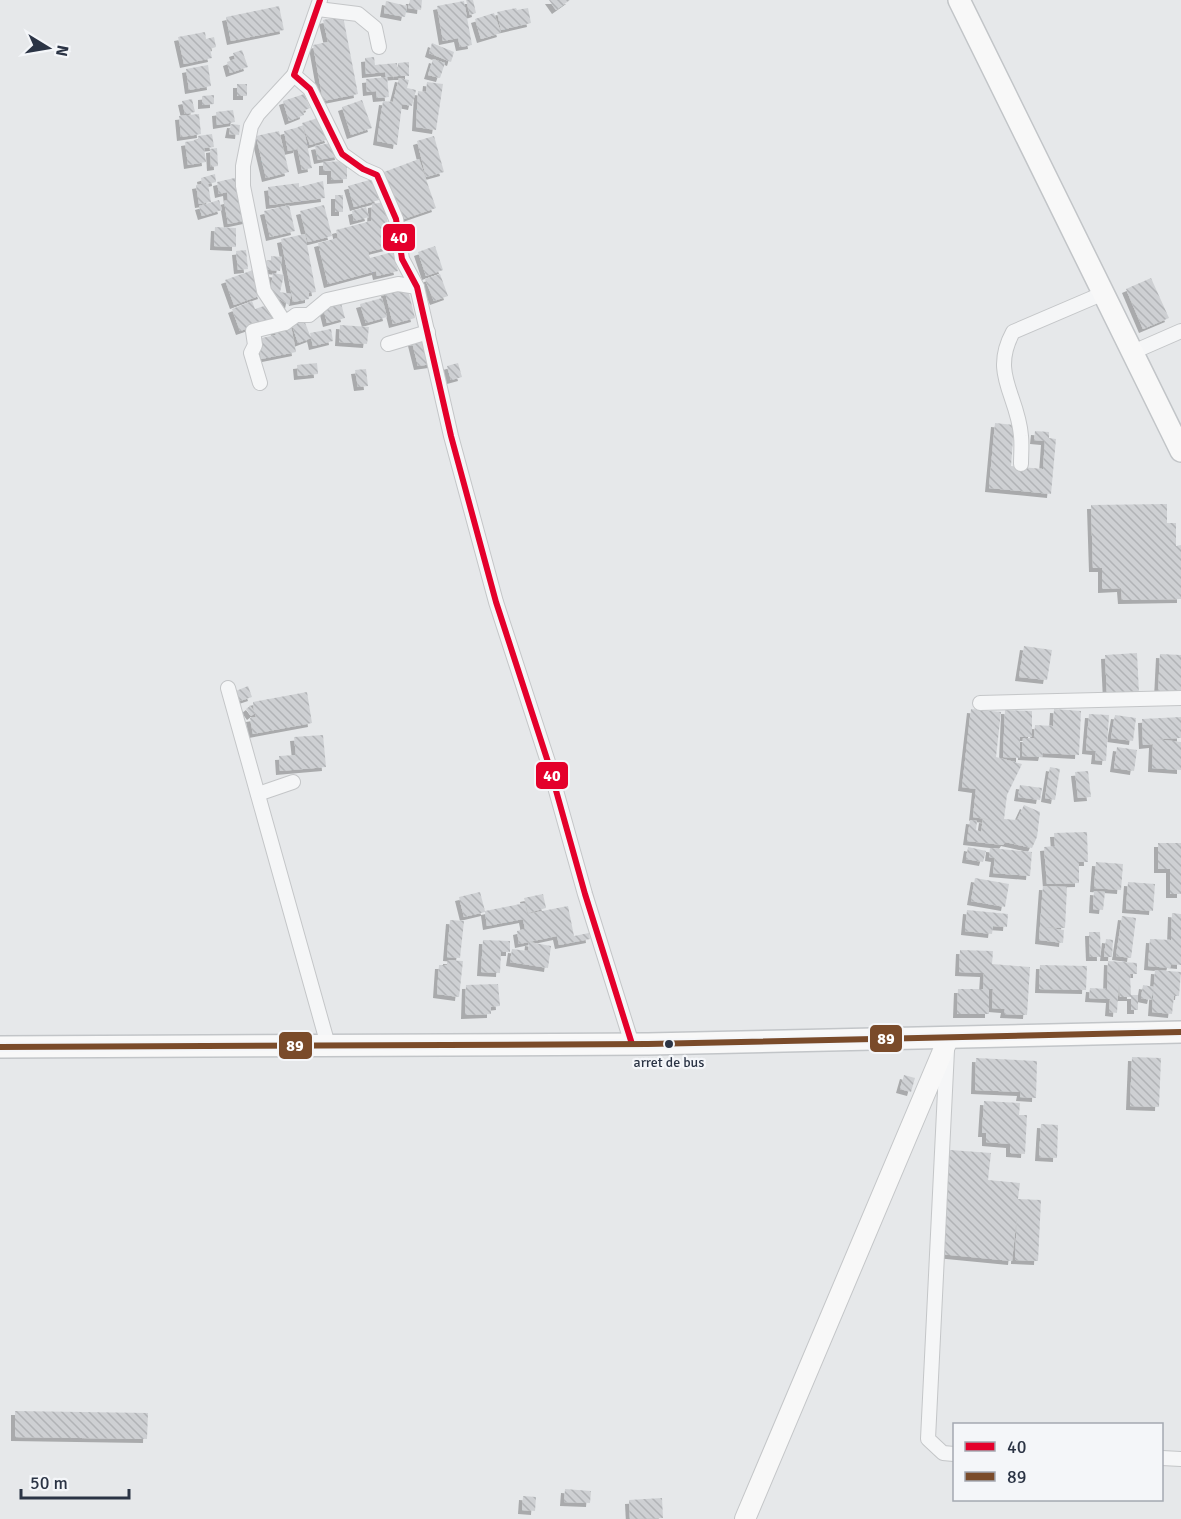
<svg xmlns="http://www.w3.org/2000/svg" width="1181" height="1519" font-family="Signika,sans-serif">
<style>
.building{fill:url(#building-back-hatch);filter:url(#shadow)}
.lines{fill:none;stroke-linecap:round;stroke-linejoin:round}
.street-casing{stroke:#c4c6c8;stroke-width:16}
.secondary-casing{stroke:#c4c6c8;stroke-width:22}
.primary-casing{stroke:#c2c5c8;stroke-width:24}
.street{stroke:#f5f6f7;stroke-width:14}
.secondary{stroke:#f8f8f8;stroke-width:20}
.primary{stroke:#f8f8f8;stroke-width:21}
.bus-1-casing{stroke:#f4f6f9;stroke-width:10}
.bus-2-casing{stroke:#f4f6f9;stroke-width:10}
.bus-1{stroke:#e4002b;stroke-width:6}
.bus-2{stroke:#7a4b2a;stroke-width:6}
.bus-dot{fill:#2b3445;stroke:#f4f6f9;stroke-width:2}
.labels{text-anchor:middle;stroke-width:4.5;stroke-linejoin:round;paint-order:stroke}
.bus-label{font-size:14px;fill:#2b3445;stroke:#f4f6f9}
.line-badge{stroke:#f4f6f9;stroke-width:2}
.badge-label{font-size:16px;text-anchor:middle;font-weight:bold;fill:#fff}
</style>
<defs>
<pattern id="building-back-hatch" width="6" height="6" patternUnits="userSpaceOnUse" patternTransform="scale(1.5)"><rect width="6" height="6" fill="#ced0d3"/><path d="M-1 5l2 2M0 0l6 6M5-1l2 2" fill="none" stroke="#b1b3b6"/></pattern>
<filter id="shadow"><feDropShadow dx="-4" dy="4" stdDeviation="0" flood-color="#0004"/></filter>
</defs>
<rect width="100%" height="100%" fill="#e6e8ea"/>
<!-- building -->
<g class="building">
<polygon points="410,0 422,0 421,10 408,8"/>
<polygon points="466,0 473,0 476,13 470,15"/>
<polygon points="549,0 570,0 556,10"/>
<polygon points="386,1 407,6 405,17 384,13"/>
<polygon points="464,1 472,45 460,47 458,38 443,41 437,6"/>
<polygon points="279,6 284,30 231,41 226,17"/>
<polygon points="516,8 517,10 528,8 531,23 501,30 497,12"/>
<polygon points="494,13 501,33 481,39 475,19"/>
<polygon points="343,16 358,94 323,101 313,45 328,42 323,20"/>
<polygon points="205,32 206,39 214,37 216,47 210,49 212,58 184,64 178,37"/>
<polygon points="432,43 454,52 451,62 429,53"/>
<polygon points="242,50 248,67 230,73 227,62 235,59 233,53"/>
<polygon points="374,57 375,65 397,63 398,76 386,77 385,72 366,74 365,58"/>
<polygon points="433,59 445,63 440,78 428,75"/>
<polygon points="409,62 409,76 398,76 398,63"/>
<polygon points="208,65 211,86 189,90 186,69"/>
<polygon points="387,77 389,97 377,98 376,91 367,92 366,79"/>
<polygon points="399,78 409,80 407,88 416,90 412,106 402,104 397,145 377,141 383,101 393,102"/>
<polygon points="427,82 443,84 436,130 416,127 418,91 426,92"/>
<rect x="237" y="84" width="10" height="12"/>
<polygon points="304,94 310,108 303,111 304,115 289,121 283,101"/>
<polygon points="214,95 214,104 202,105 202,96"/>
<polygon points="192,99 195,112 185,114 182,101"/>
<polygon points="362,100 372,128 351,135 342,107"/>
<polygon points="233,110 235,122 217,125 216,112"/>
<polygon points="199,114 201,134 181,137 179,116"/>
<polygon points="321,117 329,139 310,145 302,123"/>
<polygon points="231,124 240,125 239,135 229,134"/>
<polygon points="303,126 312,168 302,170 297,146 297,149 288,151 284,131"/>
<polygon points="279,131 289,172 266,178 256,136"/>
<polygon points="212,134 214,147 204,148 206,162 188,165 185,142 198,140 198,136"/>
<polygon points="434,136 444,172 426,177 417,141"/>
<polygon points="336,142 339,156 318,160 315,146"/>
<polygon points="217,148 218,166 211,167 210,149"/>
<polygon points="419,159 436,208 401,220 384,172"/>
<polygon points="347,161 347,179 331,180 331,171 323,171 323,162"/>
<polygon points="215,174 216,182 208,184 211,202 199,204 196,185 202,184 201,178"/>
<polygon points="239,177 247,220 228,224 224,201 228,200 227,192 219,194 217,182"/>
<polygon points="373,179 379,200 354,207 348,186"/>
<polygon points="323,181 325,198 270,205 268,187 299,183 299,187"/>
<rect x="335" y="195" width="8" height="17"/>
<polygon points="219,200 222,210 202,216 199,206"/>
<polygon points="384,202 392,246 368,252 370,258 393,252 398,271 377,276 376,271 328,284 318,243 338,238 336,230 371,221 372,204"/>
<polygon points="289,205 295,231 270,237 264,211"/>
<polygon points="324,205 332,236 308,242 300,211"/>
<polygon points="366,207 369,217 354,221 352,211"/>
<polygon points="215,227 236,228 236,247 214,246"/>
<polygon points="305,234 316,292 309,293 309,299 293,302 281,239"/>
<polygon points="435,246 443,270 426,276 418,252"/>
<polygon points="246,250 248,269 238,270 236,251"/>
<polygon points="271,256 282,257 280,271 261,269 263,260 271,261"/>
<polygon points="253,270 262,295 234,305 225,280"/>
<polygon points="273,273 284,275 280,292 291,294 289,305 270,293"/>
<polygon points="440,274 448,296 434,301 425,279"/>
<polygon points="1151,278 1169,318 1143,329 1126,289"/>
<polygon points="407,286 415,318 393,324 385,292"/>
<polygon points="382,298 387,317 366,323 360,304"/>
<polygon points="252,301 255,309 270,304 275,319 240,331 232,309"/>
<polygon points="341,303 345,318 327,323 323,307"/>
<polygon points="304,320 311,338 298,343 292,325"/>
<polygon points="340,325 369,327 367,344 339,342"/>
<polygon points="291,326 296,352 261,359 257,339 276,335 274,329"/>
<polygon points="331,329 333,341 313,346 310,333"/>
<polygon points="428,339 432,364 418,366 412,342"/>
<polygon points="317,363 318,374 298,376 297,365"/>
<polygon points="458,363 462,377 451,380 447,366"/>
<polygon points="366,369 368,386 358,387 355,370"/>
<polygon points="995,423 1014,425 1011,466 1043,469 1045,441 1034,440 1035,431 1049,432 1049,438 1056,439 1051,494 989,488"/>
<polygon points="1167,504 1167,523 1176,523 1176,546 1181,545 1181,599 1122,600 1121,588 1102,589 1102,568 1093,568 1091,505"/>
<polygon points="1024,646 1052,650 1047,680 1019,677"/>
<polygon points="1137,653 1139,694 1107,696 1105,655"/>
<polygon points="1160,654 1181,655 1181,695 1158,694"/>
<polygon points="248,686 252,697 240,701 236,691"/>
<polygon points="307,692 312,723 253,734 250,718 256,717 255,713 251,716 246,709 250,706 254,711 253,702"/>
<polygon points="971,709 1001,712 996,757 1022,764 1007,795 1004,819 1017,820 1024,805 1040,812 1037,837 1032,848 1005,842 1003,845 967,841 970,820 977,821 976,830 981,832 983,819 1000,821 973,817 976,789 962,787"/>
<polygon points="1054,709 1081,711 1079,755 1043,753 1042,757 1022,756 1023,738 1034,738 1035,725 1053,726"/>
<polygon points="1005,710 1032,711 1032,737 1017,737 1020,737 1020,758 1003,757"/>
<polygon points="1089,714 1109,715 1106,761 1095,760 1096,751 1086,750"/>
<polygon points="1115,715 1136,718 1133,741 1111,738"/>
<polygon points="1181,717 1181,738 1155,739 1181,742 1181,770 1152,768 1153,744 1143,745 1142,719"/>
<polygon points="323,735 326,767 280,771 279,756 296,755 294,737"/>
<polygon points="1117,747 1137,750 1134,771 1114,768"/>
<polygon points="1050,767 1060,769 1055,800 1045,798"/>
<polygon points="1088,771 1091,797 1078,798 1075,772"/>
<polygon points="1020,785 1042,788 1040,800 1018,797"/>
<polygon points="1087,832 1088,862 1079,862 1079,883 1047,884 1044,847 1055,846 1054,833"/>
<polygon points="1158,843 1181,843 1181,894 1170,894 1170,869 1158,869"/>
<polygon points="968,847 986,851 983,862 966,859"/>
<polygon points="990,848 1032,852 1030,876 993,873 995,858 989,857"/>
<polygon points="1096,862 1123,864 1121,890 1094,888"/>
<polygon points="975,878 1009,884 1005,907 971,901"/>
<polygon points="1128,882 1155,884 1153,911 1126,909"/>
<polygon points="1043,886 1067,887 1065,928 1043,927 1064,930 1063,943 1039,940"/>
<polygon points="1094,891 1105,892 1103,910 1093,909"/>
<polygon points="480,892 485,911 525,903 527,914 568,906 574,936 589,933 590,939 559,945 557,936 519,944 517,931 525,929 523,919 487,926 485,912 464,917 459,897"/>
<polygon points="543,894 546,908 528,913 524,898"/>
<polygon points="967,910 1008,914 1007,927 993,926 992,934 965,931"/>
<polygon points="1172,913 1181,914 1181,965 1171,964 1170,968 1148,966 1150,939 1171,940"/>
<polygon points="1122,916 1136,918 1131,958 1116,956"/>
<polygon points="450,920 464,921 460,958 447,957"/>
<polygon points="1089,932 1100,932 1101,957 1090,957"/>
<polygon points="1106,939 1113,940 1112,957 1104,957"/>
<polygon points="483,940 510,941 510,952 501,952 500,973 481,972"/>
<polygon points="529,942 551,946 548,968 510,962 512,949 528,951"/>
<polygon points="960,950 993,951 992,964 1030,967 1027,1015 1004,1014 1005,1009 992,1008 993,989 989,989 989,1014 957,1014 958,989 983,989 984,973 959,972"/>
<polygon points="447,960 463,961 459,997 437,994 439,965 447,965"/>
<polygon points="1108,961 1137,963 1137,974 1130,974 1131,995 1138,995 1138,1010 1131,1010 1131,997 1120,997 1119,979 1117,1013 1109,1012 1110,999 1089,998 1090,988 1107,989"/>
<polygon points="1040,965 1087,966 1086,990 1039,989"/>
<polygon points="1155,970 1181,972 1179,996 1174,996 1172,1014 1152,1012"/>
<polygon points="498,984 500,1006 491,1007 491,1014 465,1015 466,985"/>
<polygon points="1143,985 1154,987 1151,1000 1141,998"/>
<polygon points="1132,1057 1161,1058 1159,1107 1130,1106"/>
<polygon points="976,1058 1037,1061 1036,1098 1020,1097 1021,1092 975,1090"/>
<polygon points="904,1075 915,1078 911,1092 900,1089"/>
<polygon points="984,1101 1020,1103 1019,1115 1027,1115 1025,1154 1010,1153 1010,1144 986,1142 986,1133 982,1133"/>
<polygon points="1041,1124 1058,1125 1057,1158 1039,1157"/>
<polygon points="950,1150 991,1153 988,1180 1020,1183 1018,1199 1041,1200 1038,1261 1015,1260 1017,1215 1012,1261 940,1254"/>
<polygon points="15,1411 148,1413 147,1439 15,1437"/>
<polygon points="565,1489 591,1491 590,1503 564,1502"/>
<polygon points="523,1496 536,1497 535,1511 522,1510"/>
<polygon points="662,1498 663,1518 630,1519 629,1500"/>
</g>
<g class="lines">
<!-- street casing -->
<g class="street-casing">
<g id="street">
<polyline points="320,0 294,75 310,89 342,154 363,169 377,175 396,219 402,259 417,287 451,436 496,602 548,762 585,894 632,1044"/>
<polyline points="318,9 358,14 375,28 379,47"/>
<polyline points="285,323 296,315 309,315 327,300 398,284 417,287"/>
<polyline points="388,344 428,332"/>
<polyline points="1133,352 1181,331"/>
<polyline points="260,383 251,353 255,345 253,331 285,323 264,291 243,186 243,166 251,126 258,114 294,75"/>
<path d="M 1021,464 C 1021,455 1022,445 1021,436 C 1018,395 990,374 1013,332 L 1104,293"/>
<polyline points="228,688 328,1045"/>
<polyline points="980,703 1181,698"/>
<polyline points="258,794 293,782"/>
<polyline points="947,1050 928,1439 943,1453 954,1454"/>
<polyline points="1162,1458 1181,1459"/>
</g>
</g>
<!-- secondary casing -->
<g class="secondary-casing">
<polyline id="secondary" points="745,1519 948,1039"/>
</g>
<!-- primary casing -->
<g class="primary-casing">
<g id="primary">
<polyline points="959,0 1181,451"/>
<polyline points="0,1047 648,1044 1181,1032"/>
</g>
</g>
<!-- street -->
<use href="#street" class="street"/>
<!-- secondary -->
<use href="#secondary" class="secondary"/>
<!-- primary -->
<use href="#primary" class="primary"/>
<!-- bus-1 casing -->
<g class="bus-1-casing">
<polyline id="bus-1" points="320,0 294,75 310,89 342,154 363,169 377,175 396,219 402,259 417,287 451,436 496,602 548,762 585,894 632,1044"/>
</g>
<!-- bus-2 casing -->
<g class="bus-2-casing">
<polyline id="bus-2" points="0,1047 648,1044 1181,1032"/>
</g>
<!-- bus-1 -->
<use href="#bus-1" class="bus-1"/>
<!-- bus-2 -->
<use href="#bus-2" class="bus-2"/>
</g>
<!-- markers -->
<circle class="bus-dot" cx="669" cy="1044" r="5"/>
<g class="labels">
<!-- bus labels -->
<g class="bus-label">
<text x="669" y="1067">arret de bus</text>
</g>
</g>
<g class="line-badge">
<rect x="382" y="223" width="34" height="29" rx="6" fill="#e4002b"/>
<rect x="535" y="761" width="34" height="29" rx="6" fill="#e4002b"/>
<rect x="869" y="1024" width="34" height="29" rx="6" fill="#7a4b2a"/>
<rect x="278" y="1031" width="35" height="29" rx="6" fill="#7a4b2a"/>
</g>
<g class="badge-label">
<text x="399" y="243">40</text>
<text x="552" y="781">40</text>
<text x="886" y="1044">89</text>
<text x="295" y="1051">89</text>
</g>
<!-- legend -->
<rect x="953" y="1423" width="210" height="78" fill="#f4f6f9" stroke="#a4a8b1" stroke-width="1.5"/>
<rect x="965" y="1442" width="30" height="9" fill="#e4002b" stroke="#a4a8b1" stroke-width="1.5"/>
<text x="1007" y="1453" font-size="18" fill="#2b3445">40</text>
<rect x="965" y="1472" width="30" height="9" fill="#7a4b2a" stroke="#a4a8b1" stroke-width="1.5"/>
<text x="1007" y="1483" font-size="18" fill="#2b3445">89</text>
<!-- north arrow -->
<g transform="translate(48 48) rotate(101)" stroke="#f4f6f9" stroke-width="4.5" paint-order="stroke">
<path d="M0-4.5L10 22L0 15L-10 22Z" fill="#2b3445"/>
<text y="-9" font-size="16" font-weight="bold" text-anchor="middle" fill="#2b3445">N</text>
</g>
<!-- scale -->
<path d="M21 1489v9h108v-9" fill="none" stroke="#2b3445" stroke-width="3"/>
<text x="30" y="1489" font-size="18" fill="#2b3445" stroke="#f4f6f9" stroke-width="4.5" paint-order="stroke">50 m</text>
</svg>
